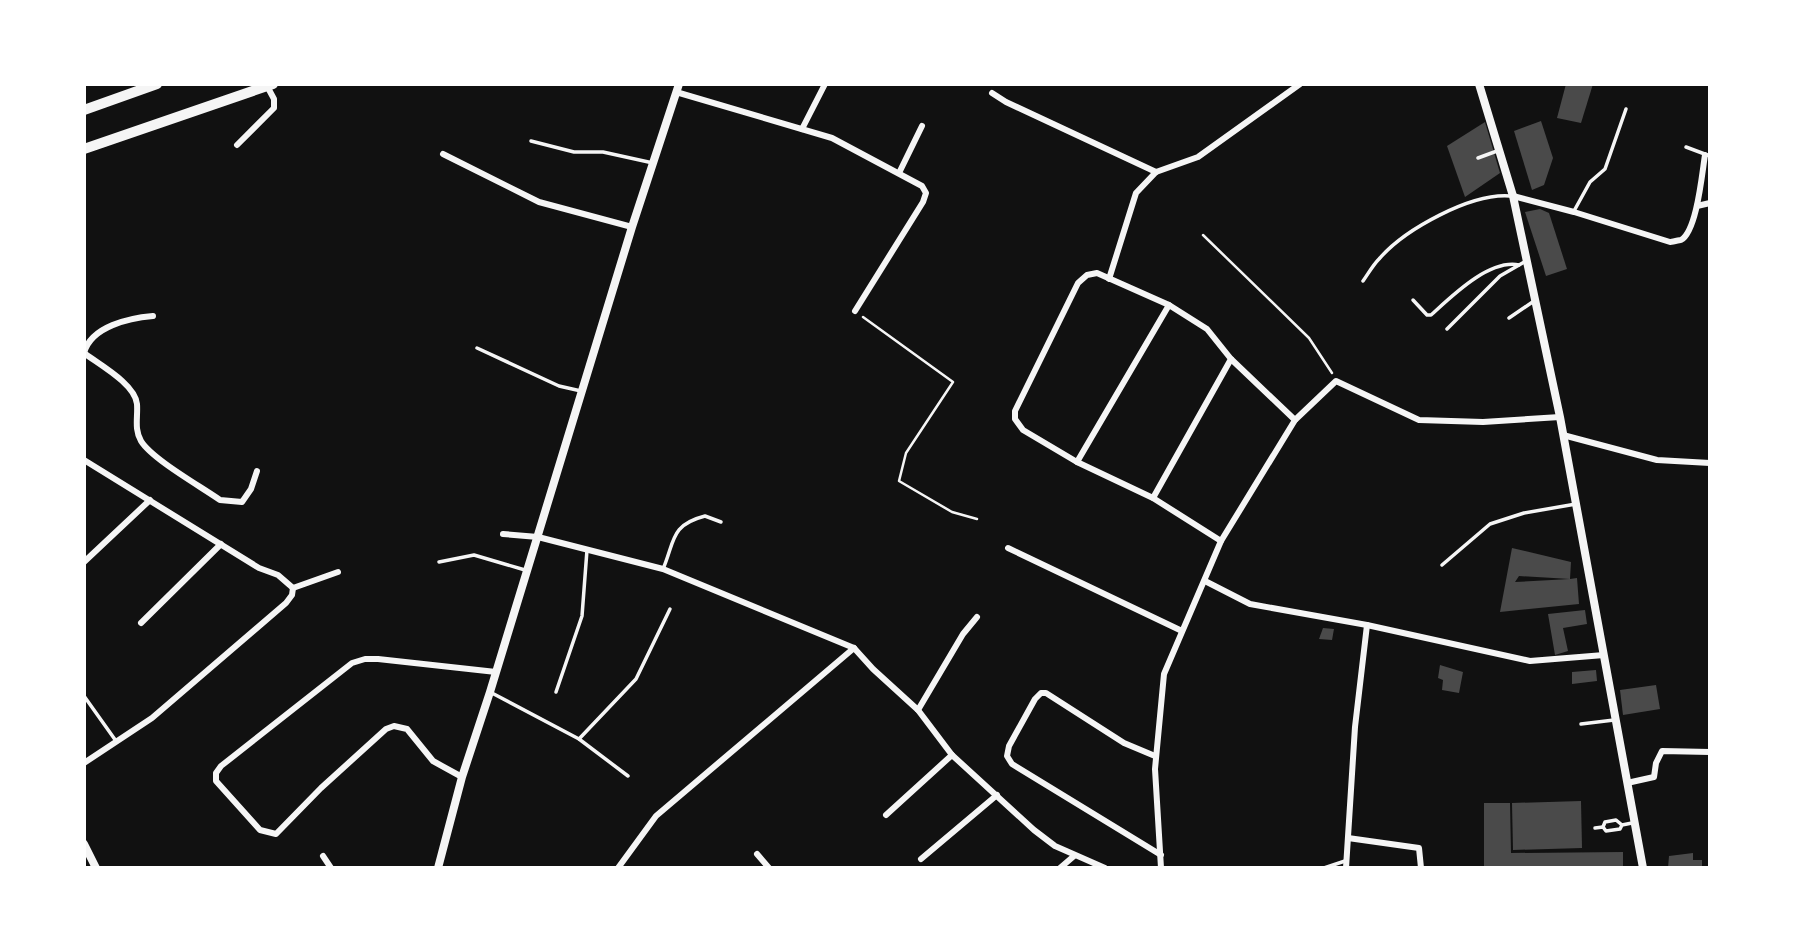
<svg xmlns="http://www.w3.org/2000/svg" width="1794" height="952" font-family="'PT Serif',serif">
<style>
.building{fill:#4a4a4a;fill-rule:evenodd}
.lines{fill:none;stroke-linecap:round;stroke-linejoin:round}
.path{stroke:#f5f5f5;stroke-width:2.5}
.service{stroke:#f5f5f5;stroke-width:3.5}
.minor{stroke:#f5f5f5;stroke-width:6}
.tertiary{stroke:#f5f5f5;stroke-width:8}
.trunk{stroke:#f5f5f5;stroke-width:10}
</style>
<rect width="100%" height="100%" fill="#111"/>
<!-- building -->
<g class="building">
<polygon points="1566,84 1593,84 1581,123 1557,118"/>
<polygon points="1541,121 1553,158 1544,185 1532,190 1514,131"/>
<polygon points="1485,122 1500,173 1465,197 1447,146"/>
<polygon points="1540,209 1549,213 1567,269 1546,276 1525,212"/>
<path d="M 1512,548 L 1571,562 L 1570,579 L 1577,578 L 1579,604 L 1500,612 ZM 1519,576 L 1570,579 L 1515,582 Z"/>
<polygon points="1585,610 1587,624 1563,628 1568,651 1555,655 1548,614"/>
<polygon points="1323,628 1334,629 1332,640 1319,639"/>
<polygon points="1440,665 1463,672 1459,693 1442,690 1443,680 1438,678"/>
<polygon points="1596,670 1597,681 1572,684 1572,672"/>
<polygon points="1656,685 1660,709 1623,715 1620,690"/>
<polygon points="1581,801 1582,848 1513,850 1512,803"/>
<polygon points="1484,803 1510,803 1511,853 1623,852 1623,868 1484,868"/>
<polygon points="1693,853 1693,860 1702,860 1702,868 1668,868 1669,856"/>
</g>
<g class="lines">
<!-- path -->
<g class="path">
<polyline points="1203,235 1309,338 1332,373"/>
<polyline points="863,317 953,382 906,453 899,481 952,512 977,519"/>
</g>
<!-- service -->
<g class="service">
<polyline points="531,141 574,152 603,152 653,163"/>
<polyline points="1686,147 1710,156"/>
<polyline points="1478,158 1497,151"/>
<polyline points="1574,211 1590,182 1605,169 1626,109"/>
<path d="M 1363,281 C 1368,274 1373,265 1379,259 C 1405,229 1471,193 1510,196"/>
<path d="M 1413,300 L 1427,315 L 1431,315 C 1452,296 1489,259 1519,265"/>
<polyline points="1509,318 1534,301"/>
<polyline points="1447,329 1500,276 1526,261"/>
<polyline points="477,348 559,386 581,391"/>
<polyline points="439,562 474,555 525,570"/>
<polyline points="1442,565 1490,524 1524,513 1576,504"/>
<path d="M 663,569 C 675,541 670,525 705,516 L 721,522"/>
<polyline points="490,692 579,739 628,776"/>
<polyline points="556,692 582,616 587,550"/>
<polyline points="84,696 116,741"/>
<polyline points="1581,724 1614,720"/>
<polyline points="579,739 636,679 670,609"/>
<polyline points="1603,827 1605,822 1616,820 1622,825"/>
<polyline points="1595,828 1603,827 1606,831 1620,829 1622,825 1632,823"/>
<polyline points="1324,868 1345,861"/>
</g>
<!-- minor -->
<g class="minor">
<polyline points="676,92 832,138 922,186 926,193 923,202 855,311"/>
<polyline points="992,93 1006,102 1156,172"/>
<polyline points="802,129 825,84"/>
<polyline points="237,145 274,108 274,99 267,86"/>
<polyline points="443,154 539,202 632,227"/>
<polyline points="899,173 922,126"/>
<path d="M 1513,196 L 1574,212 L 1670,242 C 1671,242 1680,240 1681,240 C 1697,231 1702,173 1705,155"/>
<polyline points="1697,206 1710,203"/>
<polyline points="1109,279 1136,193 1156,172 1198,157 1300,84"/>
<path d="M 84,353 C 100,365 135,384 137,404 C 138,417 134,429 141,441 C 152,459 200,486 220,500 L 242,502 L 251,489 L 257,471"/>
<path d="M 84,353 C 91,326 130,318 153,316"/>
<polyline points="1563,435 1657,460 1710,463"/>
<polyline points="84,460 259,568 278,575 293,588"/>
<polyline points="1077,462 1169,305"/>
<polyline points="1153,498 1231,359"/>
<polyline points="503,534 538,537 663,569 854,648 873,669 918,710 952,755 1034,830 1055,846 1105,868"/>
<polyline points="1221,541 1153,498 1077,462 1023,430 1015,419 1015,411 1078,283 1087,275 1097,273 1169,305 1207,329 1231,359 1295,420"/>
<polyline points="1008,548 1182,631"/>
<polyline points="84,562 150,500"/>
<polyline points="1205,581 1250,604 1367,625 1530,661 1604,655"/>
<polyline points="293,588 338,572"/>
<polyline points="141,623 221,544"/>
<polyline points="918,710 963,634 977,617"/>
<polyline points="1155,756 1124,743 1046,693 1041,693 1035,699 1009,746 1007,756 1012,764 1161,855"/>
<polyline points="84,763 152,718 286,603 292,595 293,588"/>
<polyline points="462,777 433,761 407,729 394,726 386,729 321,788 276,834 260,830 216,781 216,773 221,766 352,663 365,659 378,659 496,672"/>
<polyline points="1627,783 1654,777 1656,763 1662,751 1710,752"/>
<polyline points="886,815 952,755"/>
<polyline points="1348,838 1419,848 1421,868"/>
<polyline points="757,854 769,868"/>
<polyline points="323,856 331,868"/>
<polyline points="921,859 997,795"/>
<polyline points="618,868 656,816 854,648"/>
<polyline points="1060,868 1074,856"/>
<polyline points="1161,868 1155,769 1164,674 1221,541 1295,420 1336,381 1419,420 1483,422 1560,417"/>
<polyline points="1346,868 1355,727 1367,625"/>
</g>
<!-- tertiary -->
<g class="tertiary">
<polyline points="1479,84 1513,196 1560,417 1643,868"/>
<polyline points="84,844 96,868"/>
<polyline points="438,868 462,777 490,692 632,227 679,84"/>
</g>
<!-- trunk -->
<g class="trunk">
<polyline points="84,110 157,84"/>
<polyline points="84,149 273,84"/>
</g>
</g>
<!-- border -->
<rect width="1794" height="952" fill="none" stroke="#ffffff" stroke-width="172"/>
</svg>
